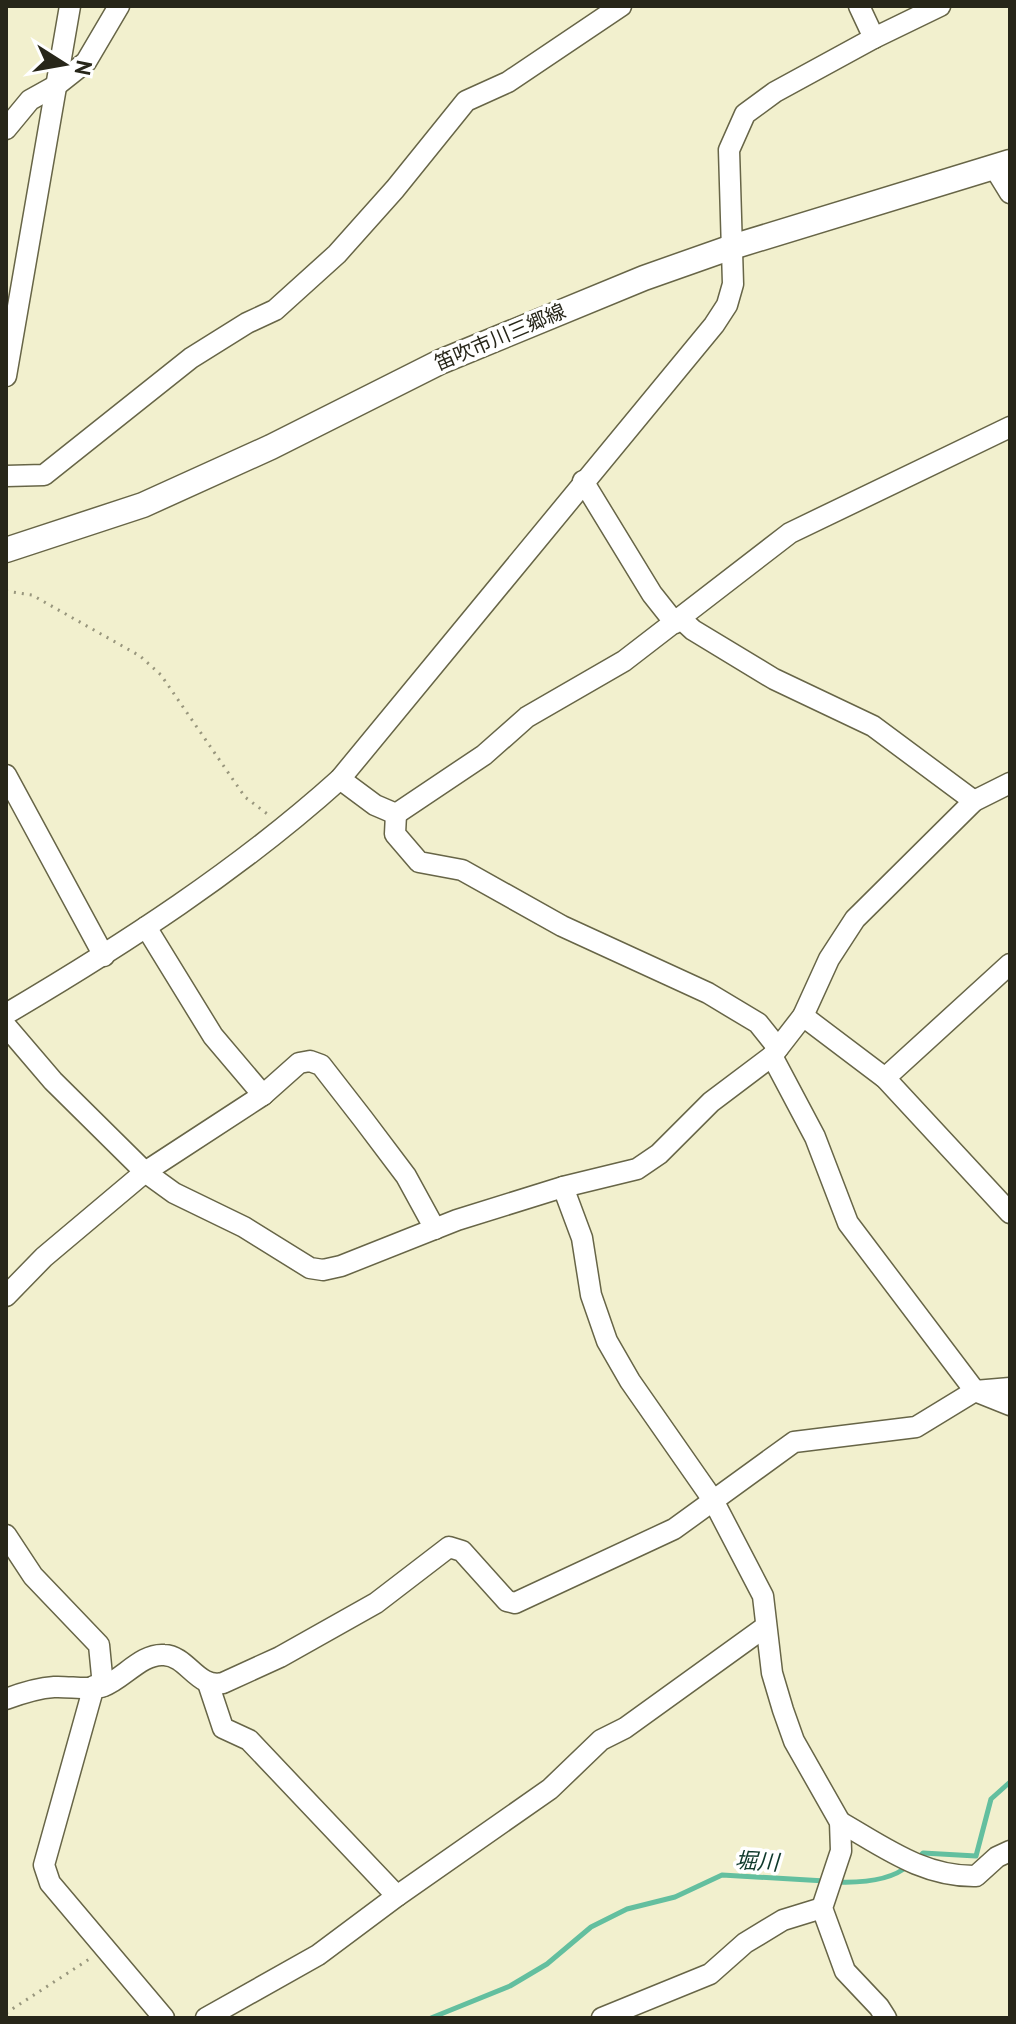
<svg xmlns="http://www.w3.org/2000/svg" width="1016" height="2024" font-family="'PT Sans','Noto Sans JP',sans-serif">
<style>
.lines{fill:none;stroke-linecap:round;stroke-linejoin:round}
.stream{stroke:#63bf9f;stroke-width:5}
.minor-casing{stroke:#676547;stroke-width:23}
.major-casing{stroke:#676547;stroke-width:27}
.path{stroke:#98967d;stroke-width:3;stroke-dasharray:2 6;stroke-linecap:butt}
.minor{stroke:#fff;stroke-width:20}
.major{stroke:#fff;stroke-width:24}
.labels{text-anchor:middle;stroke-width:7;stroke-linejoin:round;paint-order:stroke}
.street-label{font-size:20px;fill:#272619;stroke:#fff}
.water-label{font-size:22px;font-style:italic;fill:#0e392b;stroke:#fff}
</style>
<rect width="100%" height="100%" fill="#f2f0ce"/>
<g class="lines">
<!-- stream -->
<g class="stream">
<polyline points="917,1859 923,1853 976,1856 991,1799 1010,1782"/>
<path d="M 835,1882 C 858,1883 891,1881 909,1865"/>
<polyline points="431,2018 510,1986 547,1964 591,1927 627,1909 675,1897 722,1875 825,1881"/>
</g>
<!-- minor casing -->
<g class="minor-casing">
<g id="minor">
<polyline points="859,6 874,38"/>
<polyline points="6,129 30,100 57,85 86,62 119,6"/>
<polyline points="994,167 1010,193"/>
<polyline points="6,376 70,6"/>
<polyline points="6,476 44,475 191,358 247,323 275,310 337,254 395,189 466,101 508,82 621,6"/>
<polyline points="583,481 652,594 675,623"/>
<polyline points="680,618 693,630 774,679 873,726 974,801"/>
<polyline points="6,775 104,956"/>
<polyline points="340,779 375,805 396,814"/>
<polyline points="396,814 484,755 527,717 624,661 790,533 1010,427"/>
<polyline points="396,814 395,834 419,862 462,870 562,926 708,993 758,1023 778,1048"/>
<polyline points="146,927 213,1036 263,1095"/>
<path d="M 6,1014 C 123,945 239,870 340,779 L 714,325 L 727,305 L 733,284 L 729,150 L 745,114 L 775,92 L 874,38 L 940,6"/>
<polyline points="803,1016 885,1078 1010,1213"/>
<polyline points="6,1026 53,1081 145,1172 174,1193 244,1227 310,1268 323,1270 341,1266 457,1220 563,1187 637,1169 659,1154 711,1102 772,1056 803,1016 829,959 855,919 974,801 1010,783"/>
<polyline points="772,1056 815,1137 848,1223 975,1391 1010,1405"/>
<polyline points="885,1078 1010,964"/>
<polyline points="563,1187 582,1238 591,1295 607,1341 630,1381 713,1500 763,1596 772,1673 783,1710 794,1741 840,1822 841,1851 822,1908 845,1971 879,2007 886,2018"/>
<polyline points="6,1296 44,1257 145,1172 263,1095 299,1063 310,1061 321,1065 363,1119 406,1176 435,1229"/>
<polyline points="6,1535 33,1576 99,1645 103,1686"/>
<polyline points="208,1683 223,1728 249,1740 397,1896"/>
<polyline points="94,1686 44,1865 50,1883 164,2018"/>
<path d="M 6,1699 C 22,1693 37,1688 54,1687 C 69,1686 90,1691 104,1686 C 123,1679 142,1653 164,1655 C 188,1656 197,1689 223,1683 L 280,1657 L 376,1603 L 449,1547 L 462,1551 L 507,1601 L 515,1603 L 674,1529 L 794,1442 L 916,1427 L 975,1391 L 1010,1388"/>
<path d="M 840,1822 C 884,1847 923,1877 976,1876 L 997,1857 L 1010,1851"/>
<polyline points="206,2018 318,1955 397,1896 550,1789 601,1740 625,1728 765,1627"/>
<polyline points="602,2018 710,1974 745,1943 783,1920 822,1908"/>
</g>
</g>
<!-- major casing -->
<g class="major-casing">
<polyline id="major" points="6,550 143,505 271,447 440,362 644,278 732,247 1010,162"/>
</g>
<!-- path -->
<g class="path">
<polyline points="6,591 32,595 140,656 161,675 245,797 270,816"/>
<polyline points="6,2013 91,1958"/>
</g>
<!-- minor -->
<use href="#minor" class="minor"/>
<!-- major -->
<use href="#major" class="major"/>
</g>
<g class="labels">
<!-- street labels -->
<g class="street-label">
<text transform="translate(500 337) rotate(-23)" y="7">笛吹市川三郷線</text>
</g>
<!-- water labels -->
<g class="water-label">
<text transform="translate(757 1861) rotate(3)" y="8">堀川</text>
</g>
</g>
<!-- border -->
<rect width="1016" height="2024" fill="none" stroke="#272619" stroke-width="16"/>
<!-- north arrow -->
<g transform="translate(64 64) rotate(101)" stroke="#ffffff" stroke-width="6" paint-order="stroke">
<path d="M0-6L14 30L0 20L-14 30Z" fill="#272619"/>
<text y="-12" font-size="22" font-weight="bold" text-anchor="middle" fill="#272619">N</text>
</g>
</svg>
